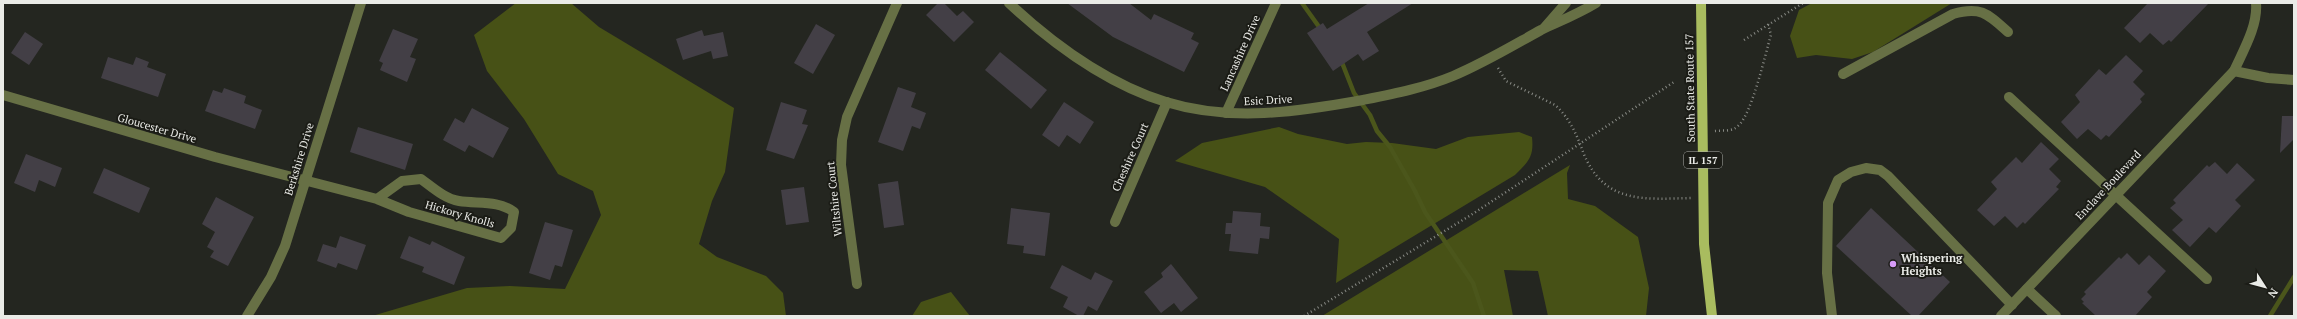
<svg xmlns="http://www.w3.org/2000/svg" width="2297" height="319" font-family="'PT Serif',serif">
<style>
.forest{fill:#475116}
.lines{fill:none;stroke-linecap:round;stroke-linejoin:round}
.stream{stroke:#4b561b;stroke-width:4.5}
.building{fill:#433f46}
.path{stroke:#888a85;stroke-width:2.5;stroke-dasharray:1 3;stroke-linecap:butt}
.minor{stroke:#677045;stroke-width:10}
.major{stroke:#a9bc5f;stroke-width:10}
.poi-dot{fill:#d79bf9;stroke:#1b1c16;stroke-width:1.5}
.labels{text-anchor:middle;stroke-width:4;stroke-linejoin:round;paint-order:stroke}
.shield{fill:#1b1c16;stroke:#acada8;stroke-width:1}
.shield-label{font-size:10px;font-weight:bold;fill:#eaebe7}
.street-label{font-size:11px;fill:#eaebe7;stroke:#1b1c16}
.poi-label{font-size:11px;font-weight:bold;fill:#eaebe7;stroke:#1b1c16;text-anchor:start}
</style>
<rect width="100%" height="100%" fill="#242620"/>
<!-- forest -->
<g class="forest">
<polygon points="516,3 571,3 599,27 734,108 725,172 712,201 699,244 717,257 766,276 783,293 786,316 372,316 467,288 510,286 565,289 601,215 593,191 558,174 524,119 487,71 474,35"/>
<polygon points="1812,3 1952,3 1873,52 1852,59 1816,55 1797,58 1790,36 1799,10"/>
<path d="M 1279,127 L 1298,134 L 1347,144 L 1366,142 L 1392,143 L 1436,149 L 1468,137 L 1519,132 L 1532,137 C 1534,157 1529,161 1515,175 L 1336,283 L 1339,239 L 1265,187 L 1175,161 L 1202,143 Z"/>
<polygon points="1570,165 1567,173 1568,199 1595,206 1638,237 1649,288 1646,316 1548,316 1538,271 1504,270 1513,316 1322,316"/>
<polygon points="951,292 970,316 912,316 921,302"/>
</g>
<g class="lines">
<!-- stream -->
<g class="stream">
<polyline points="1302,3 1322,31"/>
<polyline points="1341,60 1354,93 1370,115 1377,131 1390,147 1415,191 1425,212 1473,283 1484,316"/>
<polyline points="2270,316 2294,277"/>
</g>
</g>
<!-- building -->
<g class="building">
<polygon points="938,3 944,3 957,16 963,11 974,22 954,42 926,15"/>
<polygon points="1067,3 1129,3 1151,20 1154,14 1194,33 1191,39 1199,43 1184,72 1113,37"/>
<polygon points="1369,3 1413,3 1367,32 1379,51 1363,61 1358,54 1333,71 1307,33 1323,23 1327,29"/>
<polygon points="2148,3 2209,3 2171,42 2169,40 2163,45 2150,33 2140,43 2124,28"/>
<polygon points="816,24 835,35 813,74 794,63"/>
<polygon points="393,29 418,39 410,57 416,59 407,82 380,70 383,63 379,61"/>
<polygon points="702,30 704,36 723,32 728,56 713,59 711,51 683,60 676,39"/>
<polygon points="25,32 43,44 29,65 11,53"/>
<polygon points="1000,52 1047,90 1031,109 985,70"/>
<polygon points="2126,55 2143,71 2133,82 2145,94 2140,99 2142,102 2109,137 2106,135 2101,140 2088,129 2077,139 2061,122 2080,102 2075,95 2099,69 2106,75"/>
<polygon points="108,57 133,65 136,57 149,62 147,67 166,74 158,97 101,78"/>
<polygon points="898,87 916,93 911,107 926,113 920,129 912,126 903,151 878,142"/>
<polygon points="224,88 246,96 244,103 262,110 255,129 205,111 213,90 222,93"/>
<polygon points="781,102 807,110 802,124 808,125 794,159 766,150"/>
<polygon points="1064,102 1094,122 1080,144 1067,135 1059,147 1042,135"/>
<polygon points="472,108 509,128 493,158 469,145 465,152 443,140 455,118 464,123"/>
<polygon points="2282,116 2294,116 2294,139 2280,153"/>
<polygon points="358,127 413,144 405,170 350,152"/>
<polygon points="2041,142 2059,159 2049,169 2061,181 2056,187 2059,189 2025,224 2023,222 2017,228 2005,216 1994,226 1977,210 1997,189 1991,182 2016,157 2022,163"/>
<polygon points="26,154 62,168 55,187 39,180 35,192 14,183"/>
<polygon points="2215,162 2227,174 2237,163 2255,180 2235,200 2241,206 2216,233 2209,227 2190,247 2172,230 2183,220 2170,208 2176,203 2173,200 2207,165 2209,167"/>
<polygon points="104,168 150,188 139,213 93,193"/>
<polygon points="898,181 904,225 884,228 878,184"/>
<polygon points="804,187 809,222 786,225 781,190"/>
<polygon points="216,197 254,217 228,266 210,257 214,251 207,247 215,232 202,224"/>
<polygon points="1011,208 1050,213 1045,256 1023,253 1024,246 1007,244"/>
<polygon points="1871,208 1950,282 1918,316 1912,316 1836,246"/>
<polygon points="1233,211 1261,213 1260,226 1270,227 1269,239 1260,238 1258,254 1229,251 1231,234 1225,234 1226,223 1232,223"/>
<polygon points="545,222 573,230 562,267 555,265 550,280 529,273"/>
<polygon points="340,236 366,245 357,270 338,263 336,268 317,261 323,244 336,248"/>
<polygon points="409,236 430,245 432,241 465,257 454,285 422,272 424,267 400,258"/>
<polygon points="2127,253 2139,265 2149,255 2166,271 2147,292 2152,297 2135,316 2096,316 2082,303 2084,302 2081,299 2086,294 2084,292 2119,257 2121,259"/>
<polygon points="1171,264 1198,298 1181,312 1174,303 1161,313 1144,292 1163,277 1161,273"/>
<polygon points="1062,265 1091,280 1095,272 1113,281 1097,311 1088,306 1083,316 1079,316 1063,307 1068,297 1050,288"/>
</g>
<g class="lines">
<!-- path -->
<g class="path">
<polyline points="1744,40 1803,3"/>
<path d="M 1498,68 L 1506,81 L 1555,105 C 1569,117 1577,135 1583,152 C 1604,205 1645,199 1692,198"/>
<path d="M 1715,131 C 1723,130 1732,132 1738,126 C 1752,114 1765,55 1771,35 L 1768,24"/>
<polyline points="1304,316 1471,215 1674,82"/>
</g>
<!-- minor -->
<g class="minor">
<path d="M 1009,3 C 1053,44 1108,84 1166,102 C 1231,122 1297,112 1363,100 C 1393,94 1424,88 1453,76 C 1484,63 1512,46 1541,30 C 1560,21 1578,14 1596,3"/>
<polyline points="1545,27 1566,3"/>
<polyline points="2234,71 2268,78 2294,80"/>
<path d="M 1843,74 L 1953,14 C 1981,6 1988,14 2008,32"/>
<path d="M 3,95 L 215,157 L 377,199 L 409,212 L 501,238 L 511,228 L 514,212 C 498,200 478,204 459,201 C 445,199 432,187 421,179 L 402,181 L 377,199"/>
<polyline points="2009,97 2207,279"/>
<polyline points="1226,113 1276,3"/>
<polyline points="1115,222 1167,102"/>
<polyline points="857,284 841,165 842,140 847,117 897,3"/>
<polyline points="2027,289 2056,316"/>
<polyline points="247,316 271,277 285,246 361,3"/>
<polyline points="1832,316 1827,273 1828,203 1838,180 1851,172 1866,168 1880,170 1888,176 2012,305"/>
<path d="M 2001,316 L 2234,71 C 2243,51 2258,26 2256,3"/>
</g>
<!-- major -->
<polyline class="major" points="1701,3 1704,244 1712,316"/>
</g>
<!-- markers -->
<circle class="poi-dot" cx="1893" cy="264" r="4"/>
<g class="labels">
<!-- shield labels -->
<rect class="shield" x="1684" y="152" width="38" height="16" rx="3"/>
<g class="shield-label">
<text x="1703" y="164">IL 157</text>
</g>
<!-- street labels -->
<g class="street-label">
<text transform="translate(1240 53) rotate(-66)" y="4">Lancashire Drive</text>
<text transform="translate(1690 88) rotate(-91)" y="4">South State Route 157</text>
<text transform="translate(1268 100) rotate(-3)" y="4">Esic Drive</text>
<text transform="translate(157 128) rotate(16)" y="4">Gloucester Drive</text>
<text transform="translate(1130 157) rotate(-66)" y="4">Cheshire Court</text>
<text transform="translate(299 159) rotate(-73)" y="4">Berkshire Drive</text>
<text transform="translate(2108 185) rotate(-47)" y="4">Enclave Boulevard</text>
<text transform="translate(834 199) rotate(-96)" y="4">Wiltshire Court</text>
<text transform="translate(460 214) rotate(16)" y="4">Hickory Knolls</text>
</g>
<!-- poi labels -->
<g class="poi-label">
<text x="1901" y="262">Whispering<tspan x="1901" dy="13">Heights</tspan></text>
</g>
</g>
<!-- border -->
<rect width="2297" height="319" fill="none" stroke="#eaebe7" stroke-width="8"/>
<!-- north arrow -->
<g transform="translate(2265 287) rotate(126)" stroke="#1b1c16" stroke-width="3" paint-order="stroke">
<path d="M0-3L7 15L0 10L-7 15Z" fill="#eaebe7"/>
<text y="-6" font-size="11" font-weight="bold" text-anchor="middle" fill="#eaebe7">N</text>
</g>
</svg>
